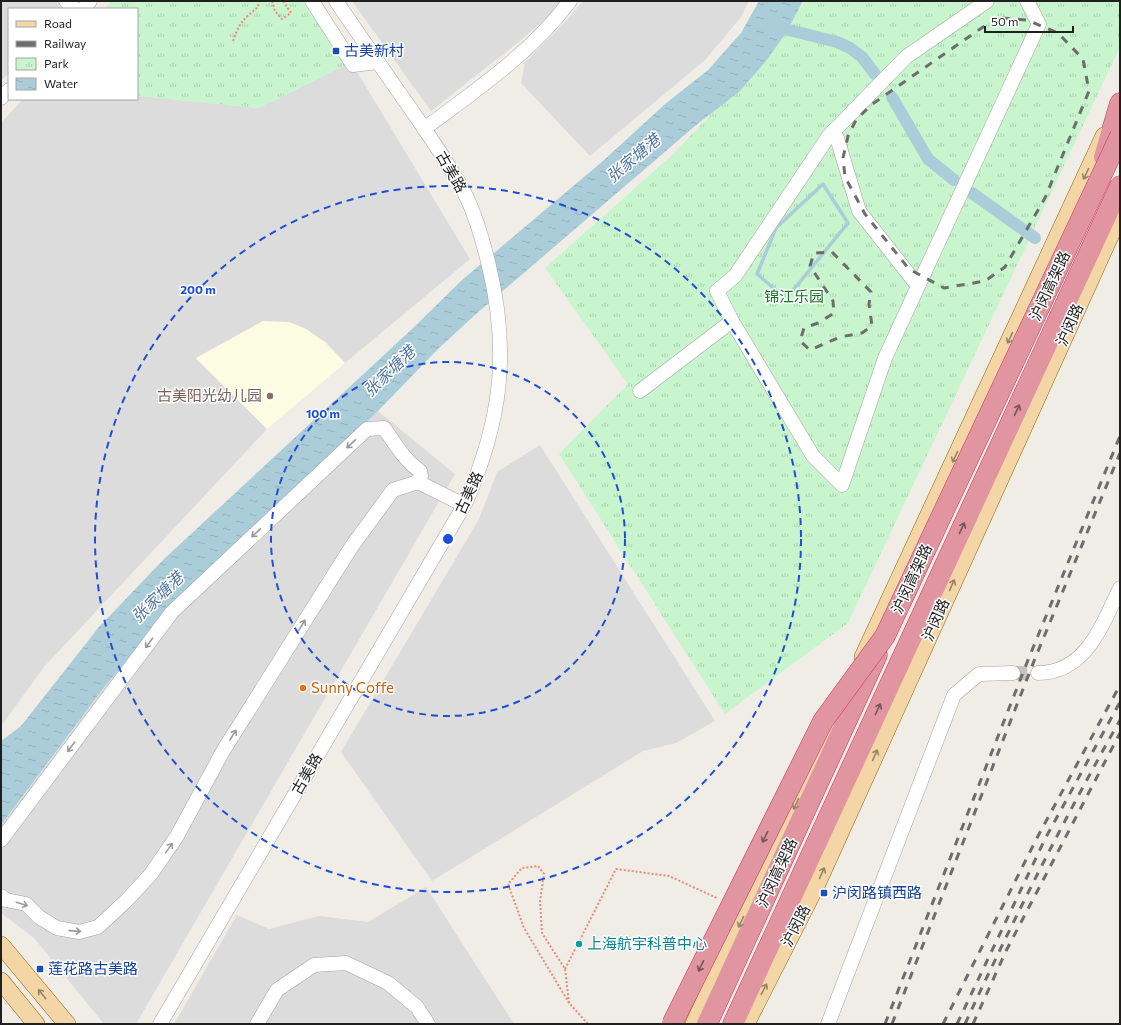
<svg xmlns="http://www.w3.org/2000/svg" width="1121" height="1025" font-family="Commissioner,'Noto Sans SC',sans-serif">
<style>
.residential{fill:#dddcdc}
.education{fill:#fbfce2}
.park{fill:url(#park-tufts)}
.water{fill:url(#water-ripples)}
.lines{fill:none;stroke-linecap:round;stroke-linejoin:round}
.stream{stroke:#abcdd9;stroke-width:3.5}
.canal{stroke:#abcdd9;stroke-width:12}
.minor-tunnel{stroke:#c5c4be;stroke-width:14;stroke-dasharray:14 7;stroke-linecap:butt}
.minor-casing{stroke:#a3a3a3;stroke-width:15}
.major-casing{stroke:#8e680d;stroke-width:18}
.highway-casing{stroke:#cc3462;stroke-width:21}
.path{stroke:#ee8978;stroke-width:2;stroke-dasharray:2 2;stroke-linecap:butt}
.minor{stroke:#fff;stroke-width:14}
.major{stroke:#f4d6a6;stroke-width:17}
.highway{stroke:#e095a0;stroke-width:20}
.rail{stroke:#6d6d6d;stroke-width:3;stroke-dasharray:8 8;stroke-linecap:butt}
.highway-bridge-casing{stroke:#cc3462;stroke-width:21;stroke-linecap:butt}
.highway-bridge{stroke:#e095a0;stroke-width:20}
.oneway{stroke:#948469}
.oneway2{stroke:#765459}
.oneway3{stroke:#9a9a9a}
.ring{fill:none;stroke:#1d4ed8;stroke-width:2;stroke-dasharray:7 5}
.transit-dot{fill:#1a4fb4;stroke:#fff;stroke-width:1.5}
.education-dot{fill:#8d6e63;stroke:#fff;stroke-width:1.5}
.food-dot{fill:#e8710a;stroke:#fff;stroke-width:1.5}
.culture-dot{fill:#0f9aa8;stroke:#fff;stroke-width:1.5}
.labels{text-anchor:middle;stroke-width:3;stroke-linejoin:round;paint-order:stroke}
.transit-label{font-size:15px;fill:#164399;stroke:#fff;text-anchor:start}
.street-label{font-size:15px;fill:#1f1f1f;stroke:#fff}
.park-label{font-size:15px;fill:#157521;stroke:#fff}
.education-label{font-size:15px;fill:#785e54;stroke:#fff;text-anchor:end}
.food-label{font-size:15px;fill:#c56008;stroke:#fff;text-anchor:start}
.culture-label{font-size:15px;fill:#0d838f;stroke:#fff;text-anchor:start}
.water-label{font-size:16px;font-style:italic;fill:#5075a0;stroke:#fff}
.centre{fill:#1d4ed8;stroke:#fff;stroke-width:2}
.ring-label{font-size:12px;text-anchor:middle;font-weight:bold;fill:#1d4ed8;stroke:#fff;stroke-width:3;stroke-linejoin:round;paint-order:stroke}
</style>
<defs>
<pattern id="park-tufts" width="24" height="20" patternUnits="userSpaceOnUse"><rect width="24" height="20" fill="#c8f5cd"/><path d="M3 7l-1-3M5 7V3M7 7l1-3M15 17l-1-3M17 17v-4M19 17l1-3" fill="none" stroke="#abd2b0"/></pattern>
<pattern id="water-ripples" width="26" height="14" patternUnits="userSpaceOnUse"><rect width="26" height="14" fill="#abcdd9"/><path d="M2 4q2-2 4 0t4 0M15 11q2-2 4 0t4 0" fill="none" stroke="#93b0ba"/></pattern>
</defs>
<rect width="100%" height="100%" fill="#efede6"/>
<!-- residential -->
<g class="residential">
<polygon points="1,1 75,1 68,9 9,9 9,73 1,81"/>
<polygon points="352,1 562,1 554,12 511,48 431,111"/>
<polygon points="583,1 749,1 741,17 705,60 590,156 521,83 525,62 569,18"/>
<polygon points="351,62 470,259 345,363 325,342 196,359 267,429 44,667 1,726 1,123 23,99 137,99 137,93 140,96 259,108"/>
<polygon points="378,411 455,474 136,1024 104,1024 34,938 1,913 1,825 105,686 171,609"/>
<polygon points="540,445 715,721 676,743 643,751 432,881 341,752 479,519 497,472"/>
<polygon points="426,887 514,1024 174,1024 237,915 269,929 319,916 368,922"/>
</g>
<!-- education -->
<polygon class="education" points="263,321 289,322 306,329 325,342 345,363 267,429 196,358"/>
<!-- park -->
<g class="park">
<polygon points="111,1 311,1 351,62 259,108 140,96 137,93 137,9 104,9"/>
<polygon points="806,1 1120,1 1120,47 848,623 725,714 559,454 628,384 545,268 672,155 714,111"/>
</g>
<!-- water -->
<polygon class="water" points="759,1 803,1 786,33 766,61 740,91 695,126 476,314 438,349 378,411 171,609 105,686 1,825 1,741 21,726 99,627 164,559 411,330 462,280 604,160 664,105 708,70 741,33"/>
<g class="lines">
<!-- stream -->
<polygon class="stream" points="823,184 848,223 790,294 783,296 757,274 776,228"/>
<!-- canal -->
<g class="canal">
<polyline points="773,26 837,42 850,48 862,57 875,74"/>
<polyline points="892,97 928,159 954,180"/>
<polyline points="972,193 1035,238"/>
</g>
<!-- minor-tunnel -->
<polyline class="minor-tunnel" points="1013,673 1038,673"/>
<!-- minor casing -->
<g class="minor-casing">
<g id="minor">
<polyline points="66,1 75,9"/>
<polyline points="312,1 353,65 378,62"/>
<polyline points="987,1 906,57 828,137 735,276 717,291 732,321 813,456 842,485 885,358 1039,24 1027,1"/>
<polyline points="83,9 90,1"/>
<polyline points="1,98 9,90"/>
<path d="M 424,129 C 476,90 531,53 570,1"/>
<polyline points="833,131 837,138 859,211 918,286"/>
<polyline points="640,391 732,321"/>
<polyline points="418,482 464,505"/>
<path d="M 1038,673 C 1086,673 1102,625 1120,588"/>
<path d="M 1,840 L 172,612 L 367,429 L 384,428 C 395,443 404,460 420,471 L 421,476 L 418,482 L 393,490 L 352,546 L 223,751 L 177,836 L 151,874 L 127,900 L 98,927 L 79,932 L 57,928 L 39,917 L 26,904 L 6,900 L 1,896"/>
<path d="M 160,1024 L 466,502 C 501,421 510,353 489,266 C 483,241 476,215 464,192 C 448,162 428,134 408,105 C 384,71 360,36 336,1"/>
<polyline points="257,1024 277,990 314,965 346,963 388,983 417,1007 428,1024"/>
<polyline points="828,1024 954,695 979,674 1013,673"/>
</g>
</g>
<!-- major casing -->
<g class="major-casing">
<g id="major">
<polyline points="863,657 1104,136"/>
<polyline points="1,945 67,1024"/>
<polyline points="1,981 36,1024"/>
<polyline points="694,1024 837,714"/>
<polyline points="746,1024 816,886 1120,214"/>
</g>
</g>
<!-- highway casing -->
<g class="highway-casing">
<g id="highway">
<polyline points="1104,157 1120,103"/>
<polyline points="707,1024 877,655"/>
<polyline points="733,1024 1120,186"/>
</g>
</g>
<!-- path -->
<g class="path">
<polyline points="272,1 275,11 282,19 291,13 283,1"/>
<path d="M 233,41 C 240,21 243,20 258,7 L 259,1"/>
<polyline points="565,969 616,869 669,876 717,898"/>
<polyline points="569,1003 565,969 542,933 540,901 544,874 538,866 522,868 508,884 524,928 569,1003 588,1024"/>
</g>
<!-- minor -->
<use href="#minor" class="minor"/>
<!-- major -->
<use href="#major" class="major"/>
<!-- highway -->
<use href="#highway" class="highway"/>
<!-- rail -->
<g class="rail">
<polygon points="1002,18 1027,20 1058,33 1083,59 1089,91 1045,198 1005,267 985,281 944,288 909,269 865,214 845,177 843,158 848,136 856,120 871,105 983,27"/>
<polygon points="832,252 871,292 869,304 872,326 862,333 840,337 810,350 800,341 804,328 818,323 834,313 833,301 810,266 814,253"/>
<polyline points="885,1024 1028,660 1120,436"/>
<polyline points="892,1024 1034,661 1120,453"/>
<polyline points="943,1024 1038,836 1120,685"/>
<polyline points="957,1024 1045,839 1120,702"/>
<path d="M 965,1024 C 1013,920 1064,819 1120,720"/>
<polyline points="973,1024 1006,951 1120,733"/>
</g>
<!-- highway-bridge casing -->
<g class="highway-bridge-casing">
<polyline id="highway-bridge" points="672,1024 823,721 885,636 1120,136"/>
</g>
<!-- highway-bridge -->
<use href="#highway-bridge" class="highway-bridge"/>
</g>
<!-- one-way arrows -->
<defs><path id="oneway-shaft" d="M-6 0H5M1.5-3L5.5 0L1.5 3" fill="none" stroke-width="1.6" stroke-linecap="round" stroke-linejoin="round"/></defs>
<g class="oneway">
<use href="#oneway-shaft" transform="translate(1086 174) rotate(115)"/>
<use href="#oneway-shaft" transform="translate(1010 338) rotate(115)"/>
<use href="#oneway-shaft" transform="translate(955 457) rotate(115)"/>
<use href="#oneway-shaft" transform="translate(952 585) rotate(-66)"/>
<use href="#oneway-shaft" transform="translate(875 755) rotate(-66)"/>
<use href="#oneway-shaft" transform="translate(796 804) rotate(115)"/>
<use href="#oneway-shaft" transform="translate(822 873) rotate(-66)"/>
<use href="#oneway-shaft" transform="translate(741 922) rotate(115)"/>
<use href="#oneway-shaft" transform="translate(764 989) rotate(-63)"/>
<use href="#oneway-shaft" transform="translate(42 994) rotate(-129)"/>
</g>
<g class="oneway2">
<use href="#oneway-shaft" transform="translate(1017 410) rotate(-65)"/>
<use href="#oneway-shaft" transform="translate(962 528) rotate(-65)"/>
<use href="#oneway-shaft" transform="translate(878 709) rotate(-65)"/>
<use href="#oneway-shaft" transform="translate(765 837) rotate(116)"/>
<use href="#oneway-shaft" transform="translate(701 966) rotate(116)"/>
</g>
<g class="oneway3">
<use href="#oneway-shaft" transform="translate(351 444) rotate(137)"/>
<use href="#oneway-shaft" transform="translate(256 533) rotate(137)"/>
<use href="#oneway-shaft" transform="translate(302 625) rotate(-58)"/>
<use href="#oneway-shaft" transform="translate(149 643) rotate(127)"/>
<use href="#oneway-shaft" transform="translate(233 735) rotate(-58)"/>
<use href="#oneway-shaft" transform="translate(71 747) rotate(127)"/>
<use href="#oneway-shaft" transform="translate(169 848) rotate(-55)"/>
<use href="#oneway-shaft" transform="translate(22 904) rotate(17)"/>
<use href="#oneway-shaft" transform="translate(75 931) rotate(4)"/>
</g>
<!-- distance rings -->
<g class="ring">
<circle cx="448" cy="539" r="177"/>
<circle cx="448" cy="539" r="353"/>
</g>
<!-- markers -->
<g class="transit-dot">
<rect x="332" y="47" width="8" height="8" rx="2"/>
<rect x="820" y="889" width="8" height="8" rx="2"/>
<rect x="36" y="965" width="8" height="8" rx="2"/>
</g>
<circle class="education-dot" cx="270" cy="396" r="4"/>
<circle class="food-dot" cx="303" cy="688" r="4"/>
<circle class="culture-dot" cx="579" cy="944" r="4"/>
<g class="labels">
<!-- transit labels -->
<g class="transit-label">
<text x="344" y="56">古美新村</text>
<text x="832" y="898">沪闵路镇西路</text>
<text x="48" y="974">莲花路古美路</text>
</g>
<!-- street labels -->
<g class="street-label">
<text transform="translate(451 172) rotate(60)" y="5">古美路</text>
<text transform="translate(1050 286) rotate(-65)" y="5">沪闵高架路</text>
<text transform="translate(1070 325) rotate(-66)" y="5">沪闵路</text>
<text transform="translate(469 493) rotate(-65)" y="5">古美路</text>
<text transform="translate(912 579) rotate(-65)" y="5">沪闵高架路</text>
<text transform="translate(936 620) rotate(-66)" y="5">沪闵路</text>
<text transform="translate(307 774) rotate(-60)" y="5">古美路</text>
<text transform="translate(777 873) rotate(-65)" y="5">沪闵高架路</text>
<text transform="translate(796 926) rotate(-63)" y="5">沪闵路</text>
</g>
<!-- park labels -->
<g class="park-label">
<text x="794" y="302">锦江乐园</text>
</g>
<!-- education labels -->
<g class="education-label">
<text x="262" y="401">古美阳光幼儿园</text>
</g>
<!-- food labels -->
<g class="food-label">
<text x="311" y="693">Sunny Coffe</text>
</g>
<!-- culture labels -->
<g class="culture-label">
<text x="587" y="949">上海航宇科普中心</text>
</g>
<!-- water labels -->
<g class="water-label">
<text transform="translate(633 158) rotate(-40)" y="6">张家塘港</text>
<text transform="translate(389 371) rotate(-44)" y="6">张家塘港</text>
<text transform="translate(157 597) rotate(-44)" y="6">张家塘港</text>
</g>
</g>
<circle cx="448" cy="539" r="6" class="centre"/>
<g class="ring-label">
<text x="198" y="294">200 m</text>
<text x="323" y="418">100 m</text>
</g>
<!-- border -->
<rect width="1121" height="1025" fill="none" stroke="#1f1f1f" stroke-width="4"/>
<!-- legend -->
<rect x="8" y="8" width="130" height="92" fill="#ffffff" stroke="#a5a5a5"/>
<rect x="16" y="21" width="20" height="6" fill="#f4d6a6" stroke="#a5a5a5"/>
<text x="44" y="28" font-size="12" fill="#1f1f1f">Road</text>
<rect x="16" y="41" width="20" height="6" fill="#6d6d6d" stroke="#a5a5a5"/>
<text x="44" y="48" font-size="12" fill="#1f1f1f">Railway</text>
<rect x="16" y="58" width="20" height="12" fill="url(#park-tufts)" stroke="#a5a5a5"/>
<text x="44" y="68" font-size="12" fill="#1f1f1f">Park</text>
<rect x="16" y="78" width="20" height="12" fill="url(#water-ripples)" stroke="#a5a5a5"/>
<text x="44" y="88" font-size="12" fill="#1f1f1f">Water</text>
<!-- scale -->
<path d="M985 26v6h88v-6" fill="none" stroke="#1f1f1f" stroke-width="2"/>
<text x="991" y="26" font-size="12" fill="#1f1f1f" stroke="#ffffff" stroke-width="3" paint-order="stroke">50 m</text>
</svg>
